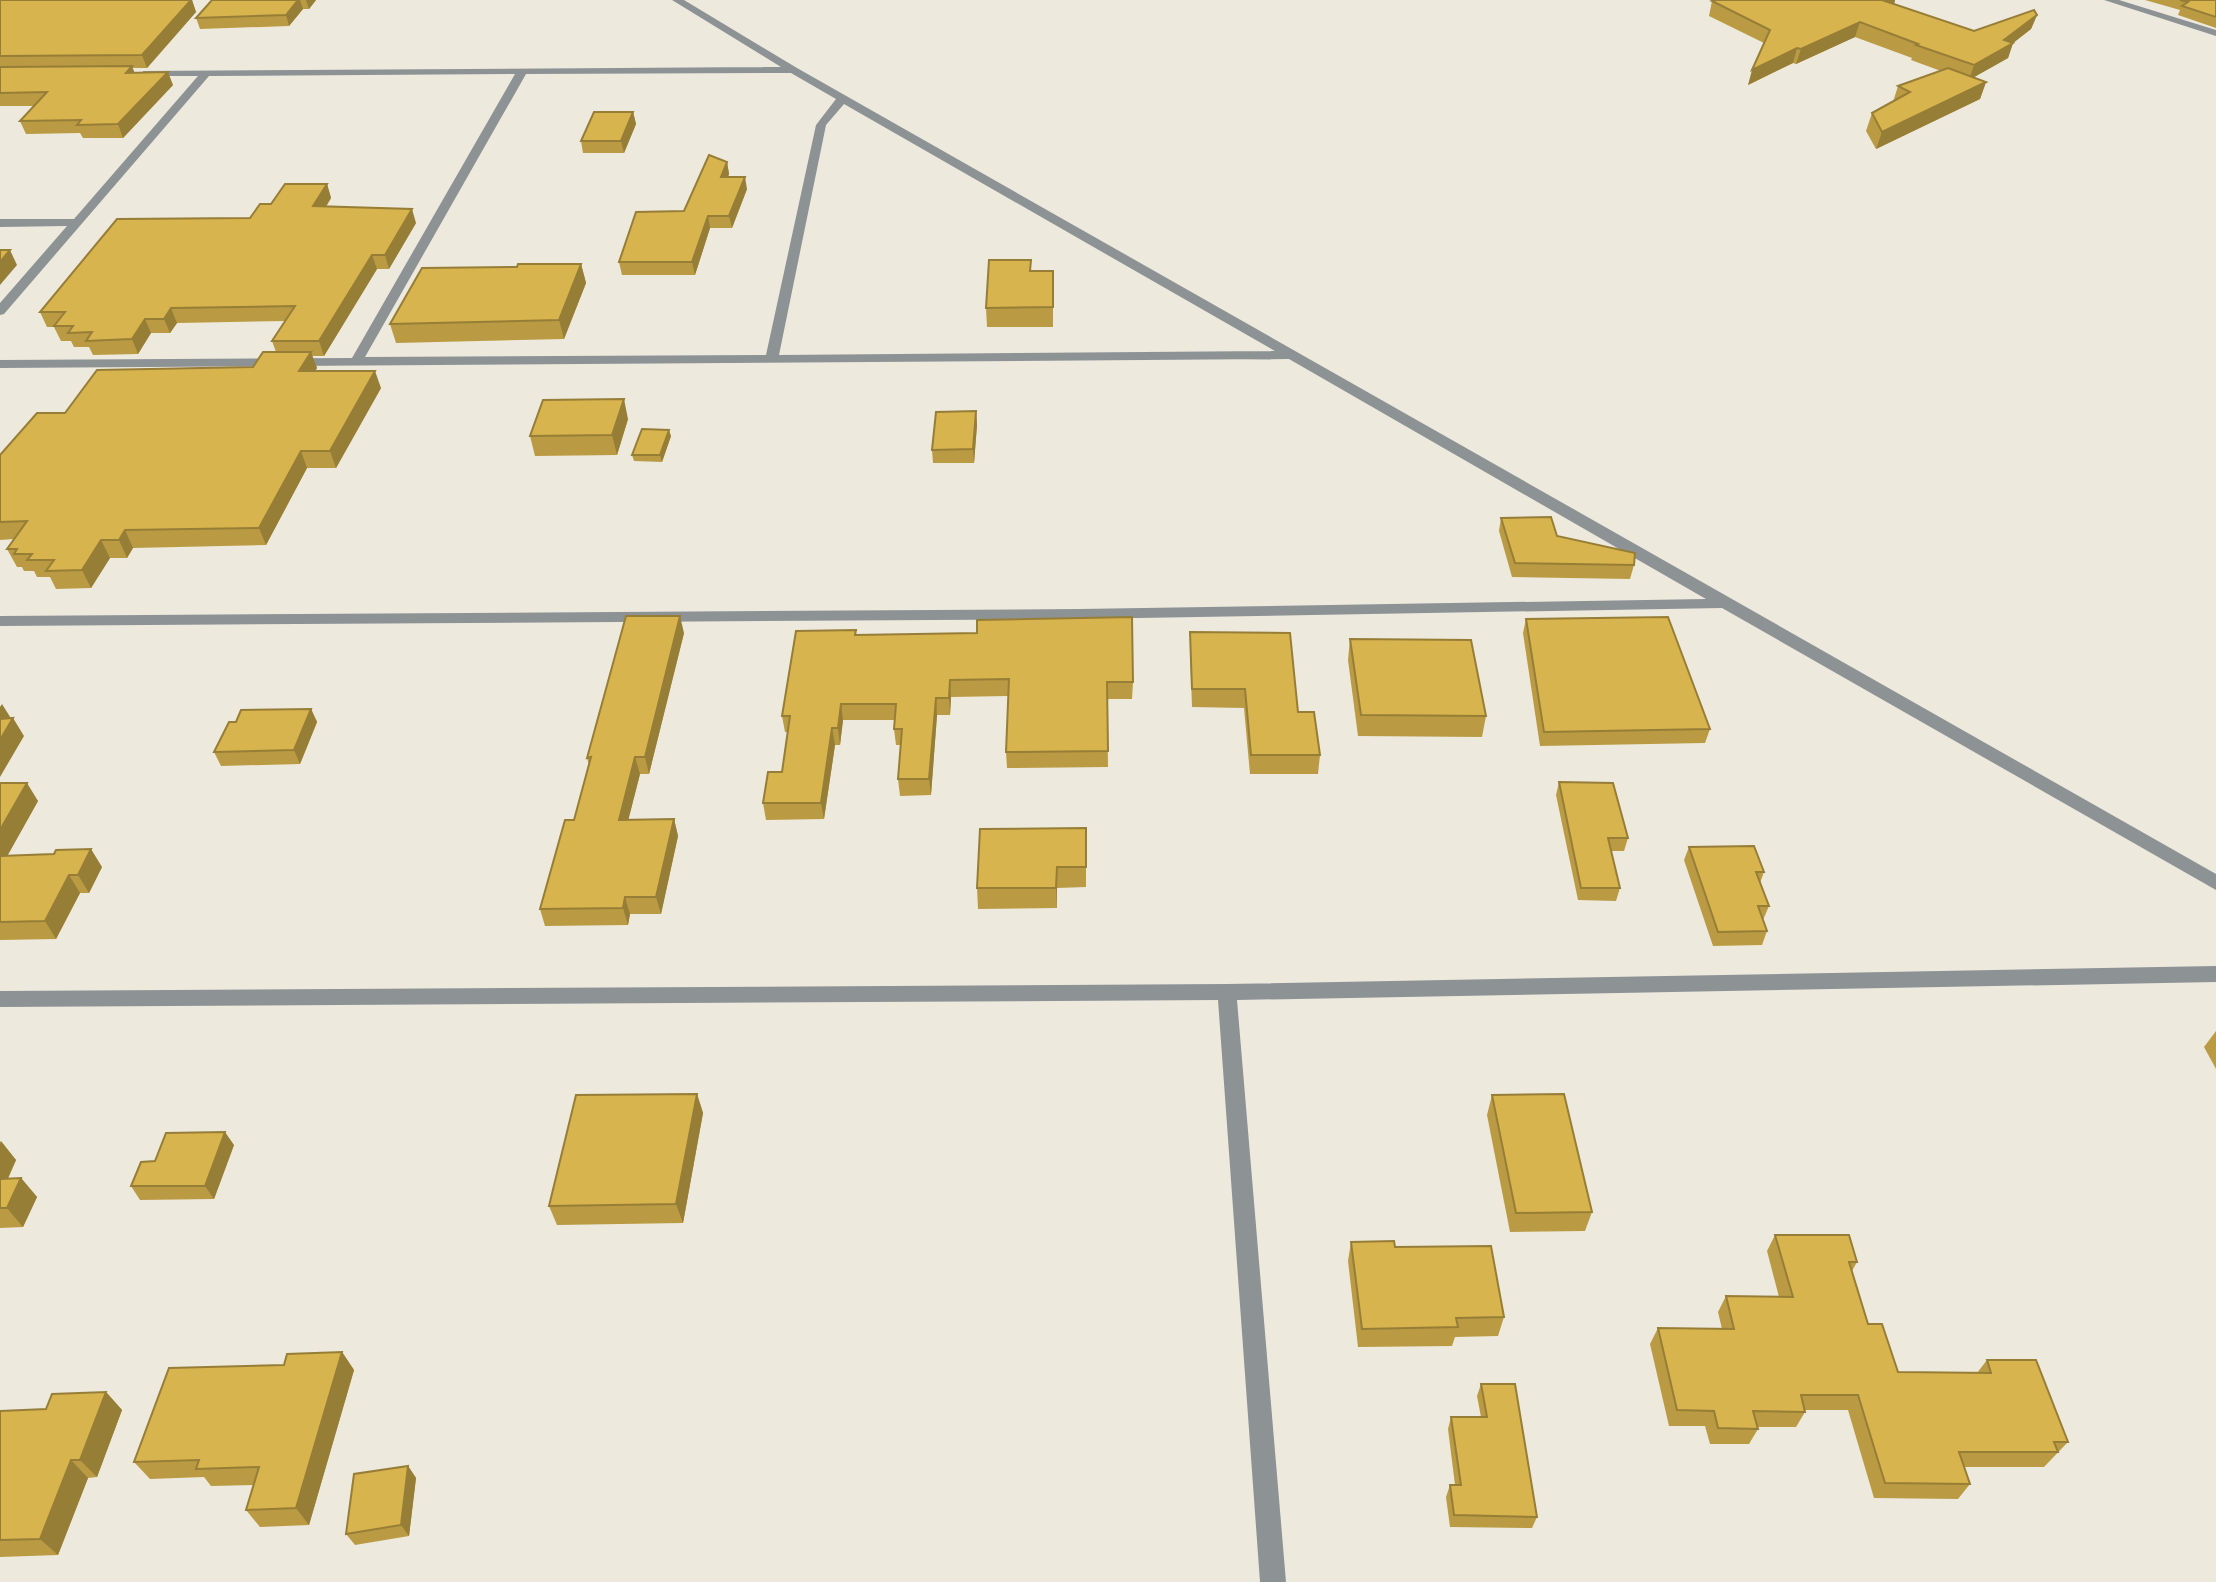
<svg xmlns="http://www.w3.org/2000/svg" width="2216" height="1582" font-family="Overpass,sans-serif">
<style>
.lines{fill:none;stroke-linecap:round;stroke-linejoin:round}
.minor{fill:#8d9295;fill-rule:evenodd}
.wall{fill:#ba9b43}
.shaded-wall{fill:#977e37}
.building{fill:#d8b44e;stroke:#977e37;stroke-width:2}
</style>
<rect width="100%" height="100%" fill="#ede9dd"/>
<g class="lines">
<!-- minor -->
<g class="minor">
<path d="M 672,0 L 684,0 L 797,68 L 2216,874 L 2216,890 L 1722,608 L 1079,619 L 0,626 L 0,616 L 1079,609 L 1706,599 L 1289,359 L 0,368 L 0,360 L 352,358 L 515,74 L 209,76 L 4,314 L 0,315 L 0,303 L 67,226 L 0,227 L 0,219 L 74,219 L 198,76 L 147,76 L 143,75 L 143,71 L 781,67 ZM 791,73 L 836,99 L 816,125 L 766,355 L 365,357 L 526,74 ZM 844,104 L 1275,351 L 779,355 L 826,125 Z"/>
<polygon points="2104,0 2119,0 2216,30 2216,36"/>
<polygon points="2216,966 2216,982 1237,1000 1286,1582 1260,1582 1218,1000 0,1007 0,991 1227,984"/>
</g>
</g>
<!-- wall -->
<g class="wall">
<polygon points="0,0 192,0 196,12 147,68 132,68 134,73 173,85 123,138 83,138 80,133 26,134 20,121 34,106 0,106"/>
<polygon points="212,0 316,0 309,9 303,9 289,26 200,29 196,18"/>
<polygon points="1716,0 1895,0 1894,4 1974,31 2037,15 2031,29 2013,43 2008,58 1974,77 1986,82 1980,99 1876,149 1866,131 1872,113 1893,102 1898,86 1941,71 1911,60 1912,58 1855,37 1796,64 1793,63 1748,85 1764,43 1709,16 1712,1"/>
<polygon points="2145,0 2216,0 2216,28 2178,15 2180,10"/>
<polygon points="633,112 636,124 624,153 583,153 581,141"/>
<polygon points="727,162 729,174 728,177 747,189 732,228 710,228 695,275 622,275 619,262 684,211"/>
<polygon points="327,184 331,198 326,207 416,223 389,269 377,269 324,356 312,356 317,368 315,371 381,388 336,468 307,468 266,545 133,548 127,558 110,558 91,588 56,589 50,577 37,577 34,571 24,571 22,567 17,567 7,549 14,539 0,540 0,455 65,413 253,367 276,352 272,341 286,321 177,323 170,333 151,333 138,354 93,355 89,347 74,347 71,341 61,341 54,327 47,327 40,312 250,218 271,204"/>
<polygon points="581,264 586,283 564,339 396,343 390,324 517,267"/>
<polygon points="1031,271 1053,271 1053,327 987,327 986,308"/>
<polygon points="976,411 977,425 974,463 933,463 932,450"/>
<polygon points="628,419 617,455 535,456 530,436"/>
<polygon points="671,436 662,462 634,461 632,455"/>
<polygon points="1501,518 1557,536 1634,565 1630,579 1512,577 1499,531"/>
<polygon points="1526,619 1710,729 1705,743 1540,746 1523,633"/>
<polygon points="1190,632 1298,712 1320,755 1318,774 1250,774 1244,708 1192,707 1190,650"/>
<polygon points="684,633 649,774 640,774 628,820 674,819 678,836 661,914 630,914 628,925 545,926 540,909 574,820 589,765 587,758"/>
<polygon points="856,635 1133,682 1132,699 1107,699 1108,767 1007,768 1006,752 1008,696 951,697 950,715 937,715 931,795 900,796 898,779 901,745 896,745 894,729 895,720 843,720 840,745 835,745 824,819 766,820 763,803 782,772 788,732 785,732 782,716"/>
<polygon points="1350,639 1486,716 1482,737 1358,736 1348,660"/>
<polygon points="311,709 317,722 300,764 221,766 214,752 236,722"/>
<polygon points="1559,782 1628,838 1624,851 1611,851 1620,888 1616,901 1578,900 1556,795"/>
<polygon points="0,783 38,801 7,856 102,867 89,893 80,893 56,939 0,940"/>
<polygon points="1086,828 1086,887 1057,888 1057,908 978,909 977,888"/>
<polygon points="1689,847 1764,872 1760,883 1769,906 1763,920 1767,931 1762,945 1713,946 1684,860"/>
<polygon points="2216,1031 2216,1069 2204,1047"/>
<polygon points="697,1094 703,1113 683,1223 557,1225 549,1206"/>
<polygon points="1492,1095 1592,1212 1585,1231 1510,1232 1487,1115"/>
<polygon points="0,1141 16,1160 8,1179 21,1178 37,1197 23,1227 0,1228"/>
<polygon points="234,1145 214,1199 140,1200 131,1186 155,1161"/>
<polygon points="1775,1235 1857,1262 1852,1271 1868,1324 1898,1372 1977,1373 1987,1360 2068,1442 2044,1467 1964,1467 1970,1484 1958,1499 1874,1498 1848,1410 1805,1410 1805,1412 1796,1427 1758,1427 1758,1429 1749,1444 1710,1444 1705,1426 1669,1426 1650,1344 1658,1328 1722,1329 1718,1312 1726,1296 1779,1297 1767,1251"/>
<polygon points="1351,1242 1395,1247 1504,1317 1498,1336 1455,1337 1452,1346 1358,1347 1348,1261"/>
<polygon points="342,1352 354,1370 309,1525 260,1527 246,1510 254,1485 211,1486 204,1477 150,1479 134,1462 284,1365"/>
<polygon points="1481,1384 1537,1517 1532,1528 1450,1527 1446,1497 1450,1485 1455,1485 1448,1429 1451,1417 1481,1417 1477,1396"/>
<polygon points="106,1392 122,1410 97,1477 88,1478 58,1555 0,1557 0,1411 46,1409"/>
<polygon points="408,1466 416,1478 409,1536 355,1545 346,1534"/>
</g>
<!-- shaded-wall -->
<g class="shaded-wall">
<polygon points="192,0 196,12 147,68 142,55"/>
<polygon points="298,0 300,0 303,9 289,26 286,15"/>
<polygon points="306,0 316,0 309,9"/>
<polygon points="1882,0 1895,0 1893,8"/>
<polygon points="2037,15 2031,29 2013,43 2008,58 1969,80 1974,65 2004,40"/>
<polygon points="1860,22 1855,37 1796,64 1801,49"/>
<polygon points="1797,48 1793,63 1748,85 1752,70"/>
<polygon points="132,66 137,79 126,73"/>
<polygon points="168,72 173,85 123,138 118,124"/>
<polygon points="1986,82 1980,99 1876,149 1882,132"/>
<polygon points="633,112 636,124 624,153 621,141"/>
<polygon points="727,162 729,174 723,189 721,177"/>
<polygon points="745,177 747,189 732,228 729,216"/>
<polygon points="327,184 331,198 317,220 313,206"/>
<polygon points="412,209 416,223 389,269 385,255"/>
<polygon points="708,216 710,228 695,275 692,262"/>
<polygon points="10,250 17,265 0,285 0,262"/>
<polygon points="372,255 377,269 324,356 319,341"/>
<polygon points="581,264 586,283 564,339 559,320"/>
<polygon points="171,308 177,323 170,333 164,319"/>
<polygon points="145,319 151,333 138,354 132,339"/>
<polygon points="311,352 317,368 305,388 299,371"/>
<polygon points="375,371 381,388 336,468 330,451"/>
<polygon points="624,399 628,419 617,455 612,435"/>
<polygon points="976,411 977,425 974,463 973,449"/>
<polygon points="669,430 671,436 662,462 660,455"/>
<polygon points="301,451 307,468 266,545 259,528"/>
<polygon points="125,530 133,548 127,558 119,540"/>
<polygon points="101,540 110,558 91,588 82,570"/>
<polygon points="680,616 684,633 649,774 645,757"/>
<polygon points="950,680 951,697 950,715 949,698"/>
<polygon points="936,698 937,715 931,795 929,779"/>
<polygon points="2,704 12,720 13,718 24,736 0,777 0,707"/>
<polygon points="841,704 843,720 840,745 838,728"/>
<polygon points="311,709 317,722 300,764 294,750"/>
<polygon points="832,728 835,745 824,819 821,803"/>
<polygon points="635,757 640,774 624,837 619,820"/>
<polygon points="27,783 38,801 0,869 0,830"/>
<polygon points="674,819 678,836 661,914 656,897"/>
<polygon points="91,849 102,867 89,893 78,875"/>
<polygon points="1057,867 1057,908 1056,888"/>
<polygon points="69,875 80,893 56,939 45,921"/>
<polygon points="625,897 630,914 628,925 623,908"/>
<polygon points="697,1094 703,1113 683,1223 676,1204"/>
<polygon points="225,1132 234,1145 214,1199 205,1186"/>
<polygon points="1,1141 16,1160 0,1195 0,1144"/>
<polygon points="21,1178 37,1197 23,1227 7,1208"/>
<polygon points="342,1352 354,1370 309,1525 296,1508"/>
<polygon points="106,1392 122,1410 97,1477 80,1460"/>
<polygon points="71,1460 88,1478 58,1555 40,1539"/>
<polygon points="408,1466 416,1478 409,1536 401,1525"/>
</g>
<!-- building -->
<g class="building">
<polygon points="0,0 191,0 142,55 0,56"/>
<polygon points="212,0 298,0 286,15 196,18"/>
<polygon points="1716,0 1882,0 1974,31 2034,10 2037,15 2004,40 2013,43 1974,65 1916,45 1918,44 1860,22 1801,49 1797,48 1752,70 1770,30 1712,1"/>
<polygon points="2180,0 2216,0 2216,17 2182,6 2188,2"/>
<polygon points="132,66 126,73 168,72 118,124 77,125 81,120 20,121 47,92 0,93 0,67"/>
<polygon points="1948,68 1986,82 1882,132 1872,113 1910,92 1898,86"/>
<polygon points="594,112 633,112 621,141 581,141"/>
<polygon points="709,155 727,162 721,177 745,177 729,216 708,216 692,262 619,262 636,212 684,211"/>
<polygon points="285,184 327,184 313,206 412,209 385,255 372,255 319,341 272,341 295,306 171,308 164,319 145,319 132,339 86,341 92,332 68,333 73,326 54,326 65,312 40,312 117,219 250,218 260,204 271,204"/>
<polygon points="0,250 10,250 0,262"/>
<polygon points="989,260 1031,260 1030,271 1053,271 1053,307 986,308"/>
<polygon points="518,264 581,264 559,320 390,324 422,268 517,267"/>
<polygon points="263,352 311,352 299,371 375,371 330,451 301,451 259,528 125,530 119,540 101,540 82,570 46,571 54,560 27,560 32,554 14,554 17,549 7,549 27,521 0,522 0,455 37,413 65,413 97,370 253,367"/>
<polygon points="624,399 612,435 530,436 543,400"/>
<polygon points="976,411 973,449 932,450 936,412"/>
<polygon points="642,429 669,430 660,455 632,455"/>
<polygon points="1551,517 1557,536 1635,553 1634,565 1515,563 1501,518"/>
<polygon points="626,616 680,616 645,757 635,757 619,820 674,819 656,897 625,897 623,908 540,909 565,820 574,820 591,757 587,758"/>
<polygon points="1132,617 1133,682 1107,682 1108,751 1006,752 1009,679 950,680 949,698 936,698 929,779 898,779 902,729 894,729 896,704 841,704 838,728 832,728 821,803 763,803 768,772 782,772 790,716 782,716 796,631 856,630 855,635 977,633 977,620"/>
<polygon points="1668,617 1710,729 1544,732 1526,619"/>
<polygon points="1190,632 1290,633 1298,712 1314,712 1320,755 1251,755 1245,689 1192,689"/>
<polygon points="1350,639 1471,640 1486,716 1361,715"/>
<polygon points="311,709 294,750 214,752 229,722 236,722 241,710"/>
<polygon points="13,718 0,740 0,719"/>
<polygon points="1559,782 1613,783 1628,838 1608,838 1620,888 1581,888"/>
<polygon points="0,783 27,783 0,830"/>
<polygon points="1086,828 1086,867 1057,867 1056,888 977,888 980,829"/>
<polygon points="1754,846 1764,872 1756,872 1769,906 1758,906 1767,931 1718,932 1689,847"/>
<polygon points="91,849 78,875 69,875 45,921 0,922 0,856 54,854 56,850"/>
<polygon points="697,1094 676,1204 549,1206 576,1095"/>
<polygon points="1564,1094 1592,1212 1516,1213 1492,1095"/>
<polygon points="225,1132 205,1186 131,1186 141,1162 155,1161 166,1133"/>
<polygon points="21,1178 7,1208 0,1208 0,1179"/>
<polygon points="1775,1235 1849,1235 1857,1262 1849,1262 1868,1324 1882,1324 1898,1372 1991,1373 1987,1360 2036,1360 2068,1442 2054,1442 2058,1452 1959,1452 1970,1484 1885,1483 1858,1395 1801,1395 1805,1412 1753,1411 1758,1429 1718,1428 1714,1411 1677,1410 1658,1328 1734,1329 1726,1296 1793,1297"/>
<polygon points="1394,1241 1395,1247 1491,1246 1504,1317 1456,1318 1458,1327 1362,1329 1351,1242"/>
<polygon points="342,1352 296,1508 246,1510 259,1467 196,1469 199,1460 134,1462 169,1368 284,1365 287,1354"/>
<polygon points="1481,1384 1515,1384 1537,1517 1454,1515 1450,1485 1461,1485 1451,1417 1487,1417"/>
<polygon points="106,1392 80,1460 71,1460 40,1539 0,1540 0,1411 46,1409 52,1394"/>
<polygon points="408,1466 401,1525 346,1534 354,1474"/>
</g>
</svg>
